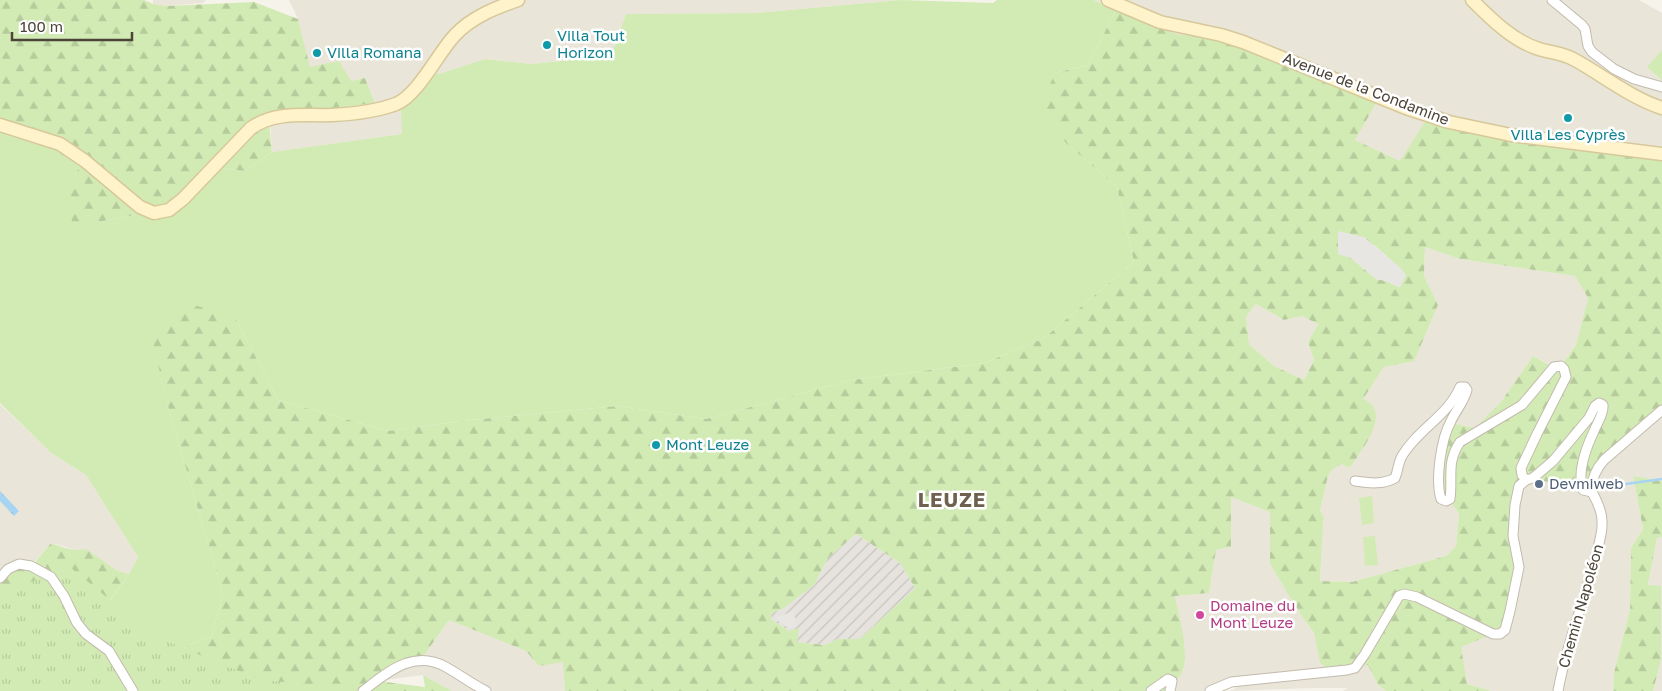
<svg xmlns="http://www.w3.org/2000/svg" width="1662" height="691" font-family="'Golos Text',sans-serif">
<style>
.residential{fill:#eae5d9}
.industrial{fill:url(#industrial-furrows)}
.grass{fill:#d2ebb4}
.forest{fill:url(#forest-firs);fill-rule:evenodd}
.park{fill:url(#park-tufts)}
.parking{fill:#e8e6e3}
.water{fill:url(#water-ripples)}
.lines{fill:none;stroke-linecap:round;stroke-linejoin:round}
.stream{stroke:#a7d4f3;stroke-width:2.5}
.street-casing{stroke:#c2bbad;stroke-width:11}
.secondary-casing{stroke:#d7c89a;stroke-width:15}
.street{stroke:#fff;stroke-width:9}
.secondary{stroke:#fff3cc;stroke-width:12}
.culture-dot{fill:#0f9aa8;stroke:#fff;stroke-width:2}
.service-dot{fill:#5c6f8a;stroke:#fff;stroke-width:2}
.hotel-dot{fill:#d1479c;stroke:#fff;stroke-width:2}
.labels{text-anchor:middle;stroke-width:5;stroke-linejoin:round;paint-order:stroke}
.culture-label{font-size:15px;fill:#0d838f;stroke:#fff;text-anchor:start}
.street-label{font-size:15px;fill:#4b4438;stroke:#fff}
.service-label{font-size:15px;fill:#4e5e75;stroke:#fff;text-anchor:start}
.hotel-label{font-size:15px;fill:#b23c85;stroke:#fff;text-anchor:start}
.district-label{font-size:20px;font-weight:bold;letter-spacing:1px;fill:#6e624f;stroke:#fff}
</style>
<defs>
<pattern id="industrial-furrows" width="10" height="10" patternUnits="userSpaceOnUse" patternTransform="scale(1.25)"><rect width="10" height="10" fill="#e6e2dd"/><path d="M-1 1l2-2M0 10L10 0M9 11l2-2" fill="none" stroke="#c7c3be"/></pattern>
<pattern id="forest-firs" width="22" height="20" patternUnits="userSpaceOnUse" patternTransform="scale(1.25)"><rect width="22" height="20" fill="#d2ebb4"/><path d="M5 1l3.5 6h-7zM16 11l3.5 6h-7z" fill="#b6cb9c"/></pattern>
<pattern id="park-tufts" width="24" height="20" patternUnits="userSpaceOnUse" patternTransform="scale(1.25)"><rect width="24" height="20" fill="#d2ebb4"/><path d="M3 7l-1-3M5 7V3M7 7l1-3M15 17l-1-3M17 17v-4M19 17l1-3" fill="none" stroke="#b6cb9c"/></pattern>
<pattern id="water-ripples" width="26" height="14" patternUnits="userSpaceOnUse" patternTransform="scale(1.25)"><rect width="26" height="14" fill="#a7d4f3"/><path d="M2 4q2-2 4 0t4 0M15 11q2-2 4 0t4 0" fill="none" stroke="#8aaec6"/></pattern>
</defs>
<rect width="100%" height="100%" fill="#f6f3eb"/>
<!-- residential -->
<g class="residential">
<polygon points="153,0 206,0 203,3 167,6 153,4"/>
<polygon points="289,0 900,0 757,13 626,14 611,56 531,64 485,59 439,74 402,134 272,152 270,123 379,113 365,78 351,81 310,68 298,19"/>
<polygon points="1094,0 1639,0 1662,13 1662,159 1400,161 1355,140 1378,100 1228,43 1204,37 1176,34"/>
<polygon points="1425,247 1460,259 1575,276 1588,298 1576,345 1561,366 1554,367 1533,356 1501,402 1475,428 1450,423 1450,499 1459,514 1456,546 1446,556 1352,582 1320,581 1323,524 1324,518 1320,510 1328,476 1332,470 1341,464 1350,468 1371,433 1363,399 1384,367 1414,360 1438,305 1424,276"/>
<polygon points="1256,304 1284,320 1302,316 1318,324 1308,342 1314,360 1304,380 1274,366 1249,344 1246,317"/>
<polygon points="0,404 51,453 86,475 138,557 129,574 116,570 80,551 51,543 31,566 0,578"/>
<polygon points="1662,404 1662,481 1633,476 1643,529 1631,548 1630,609 1614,673 1613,691 1492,691 1467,684 1460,646 1493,634 1519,486 1533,478 1585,492 1598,467"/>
<polygon points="1231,497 1270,512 1270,564 1301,615 1314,633 1320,663 1355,668 1368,665 1378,685 1386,691 1343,691 1347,688 1313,688 1231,691 1245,682 1210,691 1170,691 1172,685 1184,669 1185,651 1175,596 1209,593 1216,550 1231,547"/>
<polygon points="1662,537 1662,691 1653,691 1661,660 1661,586 1648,586 1657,538"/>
<polygon points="449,620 527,651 539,666 564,661 565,691 452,691 423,675 377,681 395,668 425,654"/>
</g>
<!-- industrial -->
<polygon class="industrial" points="856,534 900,563 915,588 860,639 838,639 824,645 796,642 789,631 772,620 770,614 784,608 814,585 828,558"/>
<!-- grass -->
<g class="grass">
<polygon points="900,0 993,3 997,0 1094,0 1116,10 1088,65 1055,73 1066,143 1117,187 1134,262 1044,338 985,363 851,380 706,419 617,406 471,420 388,431 278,400 234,315 151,331 169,410 223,595 212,636 175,651 86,634 129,574 138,557 86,475 51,453 0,403 0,133 55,150 80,167 103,221 142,214 171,217 185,206 220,168 245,171 272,152 402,134 401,106 433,73 439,74 485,59 531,64 611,56 626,14 757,13"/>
<polygon points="1662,50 1662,80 1647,67"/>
<polygon points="1372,496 1374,523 1362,525 1359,498"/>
<polygon points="1375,536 1378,565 1365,566 1363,537"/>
</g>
<!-- forest -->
<g class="forest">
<polygon points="0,0 144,0 153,4 167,6 254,2 298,19 310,67 339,61 351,81 365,78 375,103 331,109 293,109 268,113 272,152 245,171 220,168 185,206 171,217 156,220 142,214 103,221 72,222 66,187 80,167 55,150 0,133"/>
<path d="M 1116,10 L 1176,34 L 1204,37 L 1228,43 L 1378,100 L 1355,140 L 1400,161 L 1426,120 L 1662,159 L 1662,404 L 1598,467 L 1585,492 L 1533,478 L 1526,480 L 1515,505 L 1519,567 L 1504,634 L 1493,634 L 1461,647 L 1467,684 L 1492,691 L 1386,691 L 1378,685 L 1368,665 L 1333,672 L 1320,663 L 1314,633 L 1301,615 L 1270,564 L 1270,512 L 1231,497 L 1231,547 L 1216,550 L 1209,593 L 1175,596 C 1179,617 1188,647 1184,667 C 1182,676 1173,682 1170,691 L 565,691 L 563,662 L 539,666 L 526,651 L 449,620 L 425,654 L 395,668 L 378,681 L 425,687 L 423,675 L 452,691 L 157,691 L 175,651 L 212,636 L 223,595 L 169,410 L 150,331 L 193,305 L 234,315 L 278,400 L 388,431 L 471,420 L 617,406 L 706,419 L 851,380 L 985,363 L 1044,338 L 1134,262 L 1117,187 L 1066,143 L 1040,107 L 1055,73 L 1088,65 ZM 1374,245 L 1400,268 L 1406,275 L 1399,287 L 1386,281 L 1376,279 L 1351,258 ZM 1425,247 L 1460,259 L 1575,276 L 1588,298 L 1576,345 L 1561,366 L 1553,367 L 1533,356 L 1501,402 L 1475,428 L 1450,423 L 1439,493 L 1450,500 L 1459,514 L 1456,546 L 1446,556 L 1352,582 L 1320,581 L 1323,524 L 1324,518 L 1320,510 L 1328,476 L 1332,470 L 1341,464 L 1350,468 C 1361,450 1394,412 1363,399 L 1384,367 L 1414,361 L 1438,305 L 1424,276 ZM 1256,304 L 1284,320 L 1302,316 L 1318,324 L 1308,342 L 1314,360 L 1304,380 L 1274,366 L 1249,344 L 1246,317 ZM 856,534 L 900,563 L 915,588 L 860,639 L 838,639 L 824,645 L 797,642 L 799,628 L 789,631 L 772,620 L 770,614 L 784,608 L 814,585 L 828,558 Z"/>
<polygon points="1633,476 1662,481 1662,537 1657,538 1648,585 1661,586 1661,660 1653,691 1613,691 1614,673 1630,609 1631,548 1643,529"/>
<path d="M 51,543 C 62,547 74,552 86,549 L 116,570 L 129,574 L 86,633 L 0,691 L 0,578 L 8,569 L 32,566 Z"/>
</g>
<!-- park -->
<polygon class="park" points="71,568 154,636 260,680 394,691 0,691 0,602 13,588"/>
<!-- parking -->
<g class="parking">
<polygon points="1338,231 1364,237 1400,268 1406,275 1400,287 1386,281 1376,279 1351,258 1338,254"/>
<polygon points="794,611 796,625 790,629 774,618"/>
</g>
<!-- water -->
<polygon class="water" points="0,491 19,511 14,516 0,501"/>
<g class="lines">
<!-- stream -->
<polyline class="stream" points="1597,488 1662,479"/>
<!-- street casing -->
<g class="street-casing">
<g id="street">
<polyline points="1552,0 1582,25 1585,29 1588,46 1592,52 1614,69 1634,79 1662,87"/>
<path d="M 1355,481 C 1368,483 1383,485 1395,478 C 1398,471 1398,463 1402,456 C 1417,430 1448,416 1460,387 L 1465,387 L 1467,390 C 1464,402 1456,410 1451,421 C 1441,439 1435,480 1441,499 L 1446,501 L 1450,499 C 1453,477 1446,463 1460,442 L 1522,405 L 1554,367 L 1561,366 L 1564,369 L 1566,377 L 1537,434 L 1521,468 L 1522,475 L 1526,480"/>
<polyline points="0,578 8,569 19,564 31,566 51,577 64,596 77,623 86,634 109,651 133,691"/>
<path d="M 363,691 C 388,672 413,649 446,667 C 460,675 472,684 486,691"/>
<polyline points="1151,691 1168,679 1172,681 1170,691"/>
<path d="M 1210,691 L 1231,682 L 1347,670 L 1355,668 L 1365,654 L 1399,596 L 1404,594 L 1417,597 L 1493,634 L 1500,634 L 1505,630 L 1510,611 L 1519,567 L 1513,536 L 1515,505 L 1519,486 L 1526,480 L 1533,478 L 1553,461 L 1589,418 L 1595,406 L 1599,403 L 1603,405 C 1604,414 1597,423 1594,431 C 1586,448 1577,473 1583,490 L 1592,492 C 1591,480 1596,469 1604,460 L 1662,410"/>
<path d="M 1558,691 C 1566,645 1584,603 1595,558 C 1598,546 1603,534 1602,521 C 1602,511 1597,501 1592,492"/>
</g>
</g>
<!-- secondary casing -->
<g class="secondary-casing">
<g id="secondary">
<polyline points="1108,0 1160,22 1221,35 1243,42 1406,108 1449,122 1511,135 1662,154"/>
<path d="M 1472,0 C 1491,19 1513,41 1539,49 C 1552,53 1563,53 1575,60 C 1604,76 1631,98 1662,108"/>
<path d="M 0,125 L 60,144 L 85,161 L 140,207 L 154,213 L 169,210 L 183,199 L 251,128 C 275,111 304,116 332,115 C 352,114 377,111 396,104 C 418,95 438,53 455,35 C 472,17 495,8 518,0"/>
</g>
</g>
<!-- street -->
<use href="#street" class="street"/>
<!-- secondary -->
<use href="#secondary" class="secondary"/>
</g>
<!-- markers -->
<g class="culture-dot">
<circle cx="547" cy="45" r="5"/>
<circle cx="317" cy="53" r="5"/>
<circle cx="1568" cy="118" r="5"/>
<circle cx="656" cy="445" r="5"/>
</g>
<circle class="service-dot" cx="1539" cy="484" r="5"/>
<circle class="hotel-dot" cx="1200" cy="615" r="5"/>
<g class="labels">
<!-- culture labels -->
<g class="culture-label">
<text x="557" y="41">Villa Tout<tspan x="557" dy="17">Horizon</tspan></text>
<text x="327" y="58">Villa Romana</text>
<text x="1568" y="140" text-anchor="middle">Villa Les Cyprès</text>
<text x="666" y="450">Mont Leuze</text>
</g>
<!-- street labels -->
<g class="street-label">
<text transform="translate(1366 89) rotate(21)" y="5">Avenue de la Condamine</text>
<text transform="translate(1581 606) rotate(-74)" y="5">Chemin Napoléon</text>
</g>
<!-- service labels -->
<g class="service-label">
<text x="1549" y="489">Devmiweb</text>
</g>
<!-- hotel labels -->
<g class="hotel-label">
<text x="1210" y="611">Domaine du<tspan x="1210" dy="17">Mont Leuze</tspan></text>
</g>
<!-- district labels -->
<g class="district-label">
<text x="952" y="507">LEUZE</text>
</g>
</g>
<!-- scale -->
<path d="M12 32v8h120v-8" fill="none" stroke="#4b4438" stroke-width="2.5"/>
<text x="20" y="32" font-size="15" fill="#4b4438" stroke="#ffffff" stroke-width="4" paint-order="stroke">100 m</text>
</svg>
